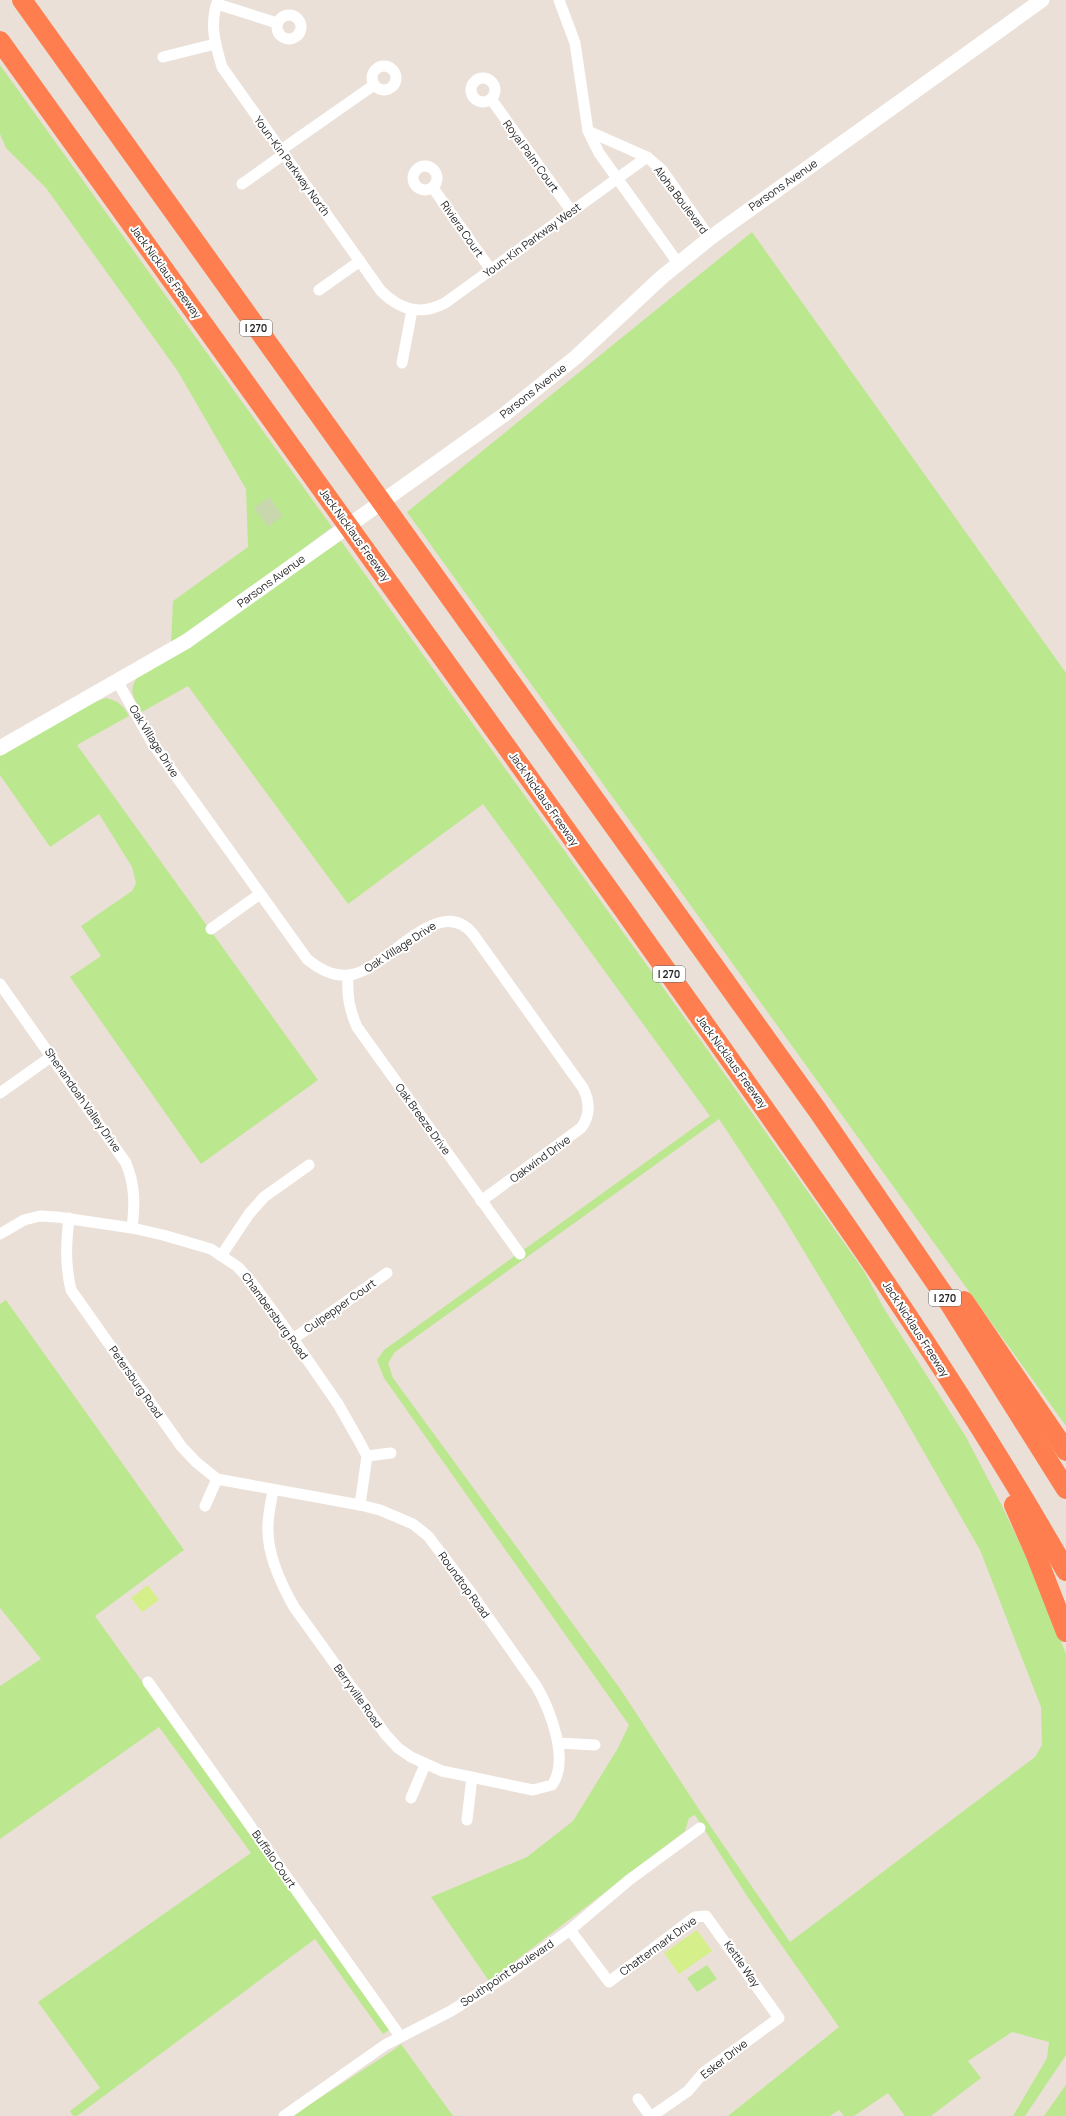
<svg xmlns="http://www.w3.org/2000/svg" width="1066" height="2116" font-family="Manrope,sans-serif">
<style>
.green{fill:#bbe78f;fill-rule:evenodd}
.cemetery{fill:#c8d7ad}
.pitch{fill:#d5ef8a}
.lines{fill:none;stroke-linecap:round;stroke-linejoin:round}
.street{stroke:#fff;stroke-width:11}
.secondary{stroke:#fff;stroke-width:15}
.highway{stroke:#ff7e4f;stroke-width:20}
.labels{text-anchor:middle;stroke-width:4;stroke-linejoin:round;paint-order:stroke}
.shield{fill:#fff;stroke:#686868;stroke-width:1}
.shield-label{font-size:10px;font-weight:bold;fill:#272727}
.street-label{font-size:11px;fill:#272727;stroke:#fff}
</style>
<rect width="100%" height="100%" fill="#ebe0d7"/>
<!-- green -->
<g class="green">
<polygon points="0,65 332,527 267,576 171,643 173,601 248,547 246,489 177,370 46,188 6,148 0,134"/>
<polygon points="752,232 1066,673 1066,1426 407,512"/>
<path d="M 341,541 L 677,1007 L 864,1271 L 883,1307 L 966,1437 L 1001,1504 L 1040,1586 L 1066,1654 L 1066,2055 L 1025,2116 L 1013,2116 L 1047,2058 L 1049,2042 L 1012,2032 L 968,2061 L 981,2078 L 931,2116 L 905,2116 L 888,2093 L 854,2116 L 844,2116 L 839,2110 L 830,2116 L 728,2116 L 839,2027 L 749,1899 L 695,1815 L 689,1818 L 685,1831 L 489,1981 L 431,1897 L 527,1857 L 573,1821 L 618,1748 L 629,1725 L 384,1378 L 377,1360 L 384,1350 L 710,1116 L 483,804 L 348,904 L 188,686 L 142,712 C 133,696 127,691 139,675 ZM 719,1119 L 779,1210 L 898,1407 L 980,1550 L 1041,1707 L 1042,1745 L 1035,1757 L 790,1942 L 700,1811 L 621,1690 L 393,1378 L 388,1363 L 395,1352 Z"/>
<path d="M 106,698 C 118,701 123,705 129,716 L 77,745 L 318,1080 L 201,1164 L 70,977 L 101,956 L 81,926 L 132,891 L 136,883 L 132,867 L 99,814 L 50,847 L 0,775 L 0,756 L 89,704 Z"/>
<polygon points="6,1300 184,1550 95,1616 391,2029 383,2034 315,1939 77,2116 73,2116 70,2111 100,2088 38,2002 251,1853 159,1727 0,1839 0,1686 41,1659 0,1608 0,1304"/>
<polygon points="707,1965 717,1979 697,1992 687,1978"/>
<polygon points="401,2044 453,2116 292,2116 395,2049"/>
<polygon points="1066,2084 1066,2116 1044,2116 1065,2086"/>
</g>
<!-- cemetery -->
<polygon class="cemetery" points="269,497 283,516 268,527 254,508"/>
<!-- pitch -->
<g class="pitch">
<polygon points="148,1585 159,1600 142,1612 131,1598"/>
<polygon points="697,1930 712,1951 679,1974 664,1953"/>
</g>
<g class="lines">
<!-- street -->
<g class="street">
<path d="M 218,0 C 209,24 215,44 222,67 L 381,291 C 400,310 420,316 445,303 L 647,157"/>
<polyline points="559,0 575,43 588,131 599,153 678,263"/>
<polyline points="217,4 277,23"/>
<circle cx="289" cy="27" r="12"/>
<polyline points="163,57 215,44"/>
<circle cx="384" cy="78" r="12"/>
<circle cx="483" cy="90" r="12"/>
<polyline points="491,99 572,212"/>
<polyline points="588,131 647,157 662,170 710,238"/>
<polyline points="281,150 374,85"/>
<circle cx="425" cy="178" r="12"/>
<polyline points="242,184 284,154"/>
<polyline points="433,188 491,270"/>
<polyline points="319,290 360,261"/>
<polyline points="402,363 412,310"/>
<path d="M 117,681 L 153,744 L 307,959 C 319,969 333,977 349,975 C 387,971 438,891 473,934 L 583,1088 C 590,1102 591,1115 581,1128 L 481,1201"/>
<polyline points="211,929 260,894"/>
<path d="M 348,976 C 347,995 349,1009 357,1027 L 520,1254"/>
<path d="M 0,984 L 126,1163 C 135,1185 135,1204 132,1228"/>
<polyline points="0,1093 52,1056"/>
<path d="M 69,1218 C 66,1244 65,1265 71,1290 L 181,1446 L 196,1462 L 217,1479 L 360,1505 L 380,1510 L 413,1524 L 428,1536 L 469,1590 L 537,1687 C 550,1710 570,1760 552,1785 L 533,1790 L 442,1771 L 411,1757 L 398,1748 L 386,1735 L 294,1607 C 281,1584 268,1557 268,1531 C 267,1518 271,1503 273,1490"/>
<polyline points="0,1234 24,1220 40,1216 57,1217 132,1228 163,1235 211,1249 238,1267 253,1284 293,1339 338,1404 359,1441 367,1456 360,1505"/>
<polyline points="221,1256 249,1214 264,1197 309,1165"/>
<polyline points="293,1339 387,1273"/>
<polyline points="367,1456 391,1453"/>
<polyline points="205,1506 217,1479"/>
<polyline points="148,1682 400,2036"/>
<polyline points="558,1743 595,1745"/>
<polyline points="411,1798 425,1765"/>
<polyline points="467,1820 472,1777"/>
<polyline points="570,1930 609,1982 695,1917 706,1916 779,2018 703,2073 688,2091 652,2116"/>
<polyline points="638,2099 650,2116"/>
<polyline points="284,2116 385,2045 451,2011 506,1976 570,1930 629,1880 700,1828"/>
</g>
<!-- secondary -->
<polyline class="secondary" points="0,748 187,641 505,414 576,357 662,277 710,238 1042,0"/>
<!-- highway -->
<g class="highway">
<polyline points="22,0 818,1111 946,1298 1066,1489"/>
<path d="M 0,41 C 208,330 416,619 623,909 C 776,1126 935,1340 1066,1571"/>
<polyline points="964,1301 1066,1451"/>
<polyline points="1014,1505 1036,1555 1066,1632"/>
</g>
</g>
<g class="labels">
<!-- shield labels -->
<g class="shield">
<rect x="240" y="320" width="32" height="16" rx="3"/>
<rect x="653" y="966" width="32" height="16" rx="3"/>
<rect x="929" y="1290" width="32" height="16" rx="3"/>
</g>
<g class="shield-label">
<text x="256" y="332">I 270</text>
<text x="669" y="978">I 270</text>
<text x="945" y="1302">I 270</text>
</g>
<!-- street labels -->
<g class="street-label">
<text transform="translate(531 156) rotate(54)" y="4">Royal Palm Court</text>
<text transform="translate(292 166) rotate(54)" y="4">Youn-Kin Parkway North</text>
<text transform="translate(783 185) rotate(-35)" y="4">Parsons Avenue</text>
<text transform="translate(681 200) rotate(53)" y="4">Aloha Boulevard</text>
<text transform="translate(462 229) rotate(55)" y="4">Riviera Court</text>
<text transform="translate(532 240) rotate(-36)" y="4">Youn-Kin Parkway West</text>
<text transform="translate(166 272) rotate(54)" y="4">Jack Nicklaus Freeway</text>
<text transform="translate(533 391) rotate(-38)" y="4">Parsons Avenue</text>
<text transform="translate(355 535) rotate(54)" y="4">Jack Nicklaus Freeway</text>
<text transform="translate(271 581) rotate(-36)" y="4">Parsons Avenue</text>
<text transform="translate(154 741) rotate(58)" y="4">Oak Village Drive</text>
<text transform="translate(544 799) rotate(55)" y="4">Jack Nicklaus Freeway</text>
<text transform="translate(400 947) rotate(-33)" y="4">Oak Village Drive</text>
<text transform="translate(732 1062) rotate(54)" y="4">Jack Nicklaus Freeway</text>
<text transform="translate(83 1100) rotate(55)" y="4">Shenandoah Valley Drive</text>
<text transform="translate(423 1119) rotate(54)" y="4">Oak Breeze Drive</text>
<text transform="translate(540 1159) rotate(-36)" y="4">Oakwind Drive</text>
<text transform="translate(340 1306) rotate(-35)" y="4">Culpepper Court</text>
<text transform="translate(275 1316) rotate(54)" y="4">Chambersburg Road</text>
<text transform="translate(916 1329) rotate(57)" y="4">Jack Nicklaus Freeway</text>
<text transform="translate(136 1382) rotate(55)" y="4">Petersburg Road</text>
<text transform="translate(464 1585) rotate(54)" y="4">Roundtop Road</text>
<text transform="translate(358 1696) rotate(55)" y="4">Berryville Road</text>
<text transform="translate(274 1859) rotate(55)" y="4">Buffalo Court</text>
<text transform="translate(658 1946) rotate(-36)" y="4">Chattermark Drive</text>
<text transform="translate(742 1964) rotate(55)" y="4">Kettle Way</text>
<text transform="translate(507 1973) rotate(-34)" y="4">Southpoint Boulevard</text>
<text transform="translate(724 2059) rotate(-38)" y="4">Esker Drive</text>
</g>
</g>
</svg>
